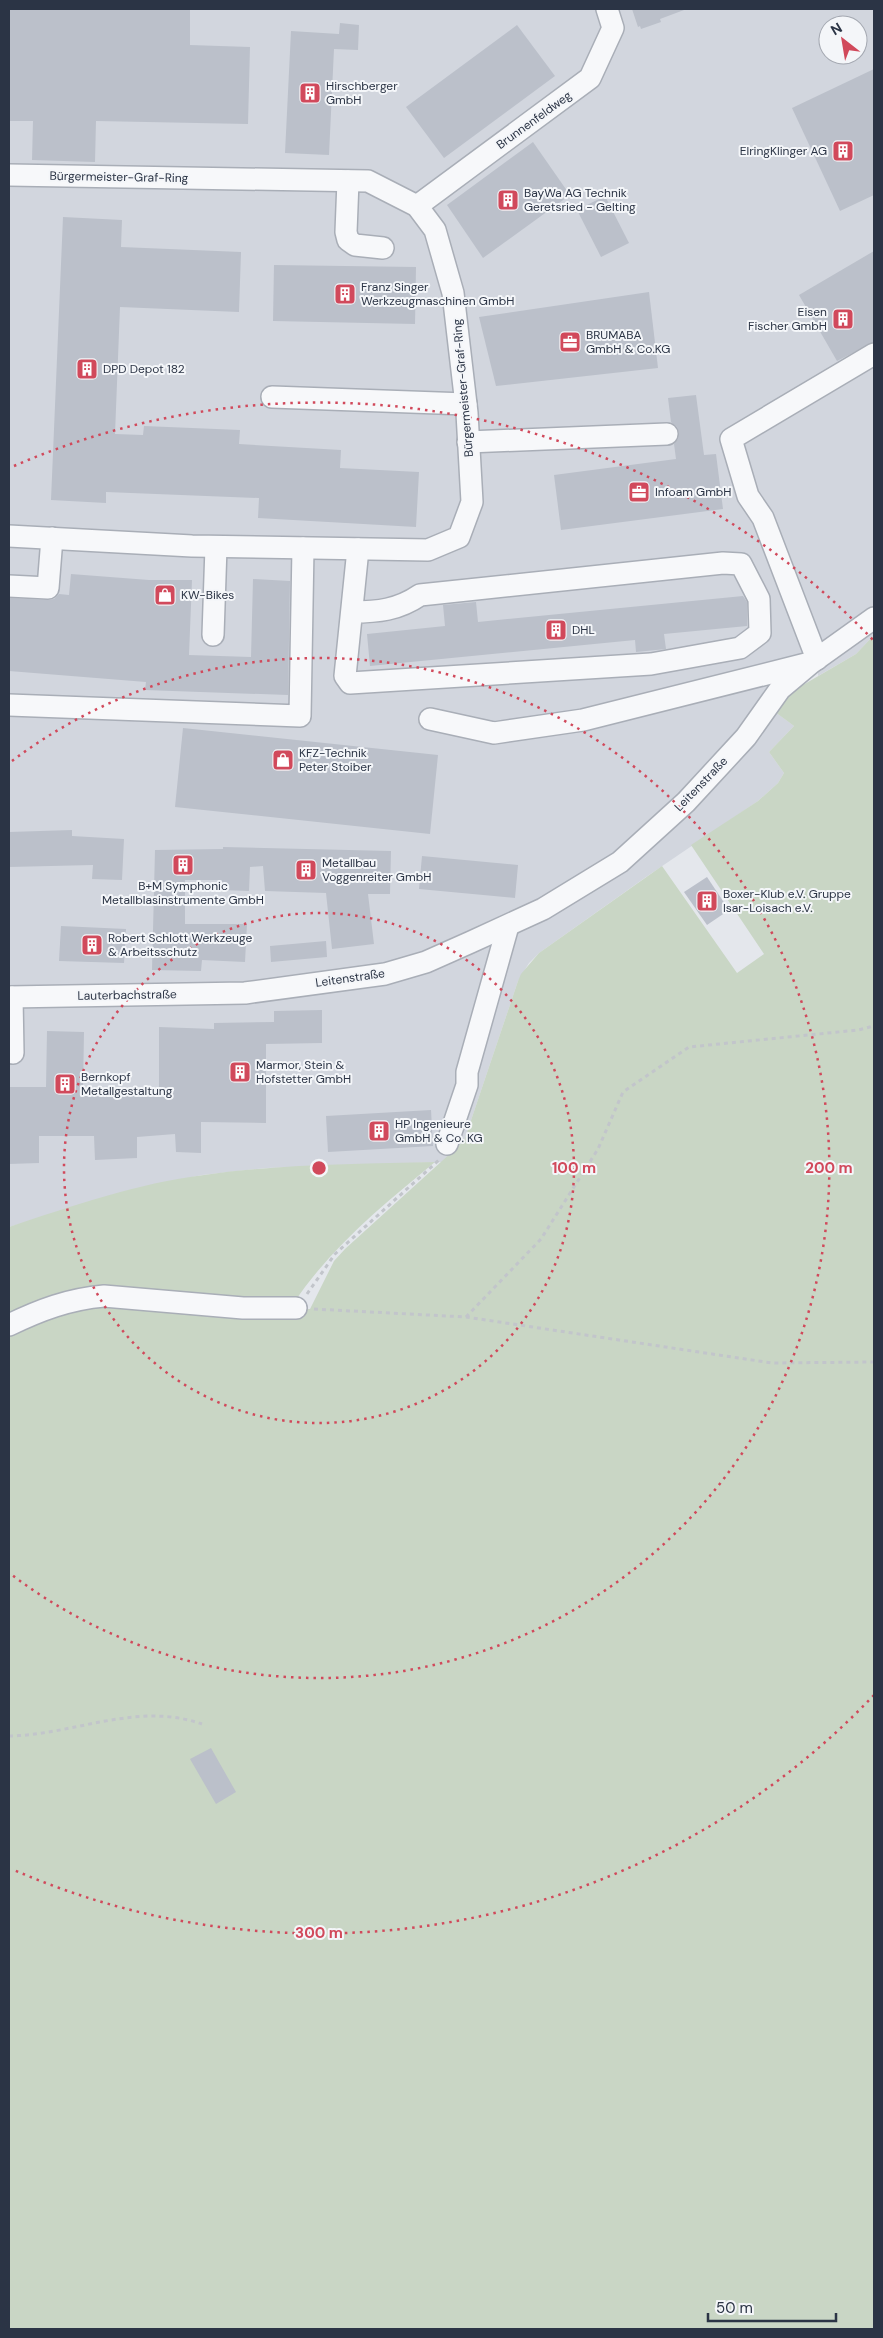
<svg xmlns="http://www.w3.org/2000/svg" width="883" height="2338" font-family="'DM Sans',sans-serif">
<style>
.built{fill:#d2d6de;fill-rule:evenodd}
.green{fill:#c9d6c5}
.building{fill:#bbc0ca}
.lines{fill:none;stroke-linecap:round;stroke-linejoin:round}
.minor-casing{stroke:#a9aeb7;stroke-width:24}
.path{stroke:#c2c5cb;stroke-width:3;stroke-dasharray:4 4;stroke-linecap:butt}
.minor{stroke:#f7f8fa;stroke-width:21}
.ring{fill:none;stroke:#d1495b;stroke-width:2.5;stroke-dasharray:2.5 5}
.labels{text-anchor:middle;stroke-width:4;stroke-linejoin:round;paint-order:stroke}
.poi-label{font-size:12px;fill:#2b3445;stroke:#f4f6f9;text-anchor:start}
.street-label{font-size:12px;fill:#2b3445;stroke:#f4f6f9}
.centre{fill:#d1495b;stroke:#f4f6f9;stroke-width:2.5}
.ring-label{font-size:15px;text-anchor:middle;font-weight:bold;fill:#d1495b;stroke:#f4f6f9;stroke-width:4;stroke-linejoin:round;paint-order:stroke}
</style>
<rect width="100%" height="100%" fill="#e4e7ec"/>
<!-- built -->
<path class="built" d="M 9,9 L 874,9 L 874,635 L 856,654 L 818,676 L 818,667 L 766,705 L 794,726 L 769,752 L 784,773 L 778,783 L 758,801 L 646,877 L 539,953 L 529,963 L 518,981 L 464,1141 L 443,1162 L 266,1168 L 202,1175 L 140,1188 L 9,1227 ZM 828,25 L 858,25 L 858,55 L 828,55 Z"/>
<!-- green -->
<g class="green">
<polygon points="874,635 874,2329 9,2329 9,1329 83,1303 232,1311 310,1309 334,1261 345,1249 464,1141 518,981 521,974 539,953 662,866 737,973 764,954 691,845 758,801 778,783 784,773 769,752 794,726 767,706 856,654"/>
<path d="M 435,1162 C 383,1205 331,1247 293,1304 L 157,1296 L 9,1320 L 9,1227 C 72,1206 138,1183 204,1175 C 280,1164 358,1164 435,1162 Z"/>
</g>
<!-- building -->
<g class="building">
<polygon points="9,9 190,9 190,45 250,47 248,124 96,121 95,162 32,160 33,121 9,121"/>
<polygon points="632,9 684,9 684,10 660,19 661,22 641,29 640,26 638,27"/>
<polygon points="340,23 359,25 358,50 334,49 329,155 285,153 291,31 339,34"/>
<polygon points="517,25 555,76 444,158 406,107"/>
<polygon points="874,69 874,195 840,211 792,108"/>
<polygon points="533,142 570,195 483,258 447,205"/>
<polygon points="605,196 629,243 601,257 577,210"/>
<polygon points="63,217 122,220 121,247 241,252 239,312 120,307 115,434 143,435 144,426 240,430 239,444 341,450 340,468 419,472 416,527 258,518 259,498 106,492 106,503 51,500"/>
<polygon points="874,251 874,342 837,361 799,295"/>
<polygon points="274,265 416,267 415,324 273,321"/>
<polygon points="649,292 658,368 496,386 479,317"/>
<polygon points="696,395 704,455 716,454 723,509 561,530 554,475 676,459 674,444 678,439 679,433 677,427 671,422 668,398"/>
<polygon points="71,574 149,580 192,580 189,655 251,657 253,579 290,581 288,695 145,690 146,682 9,671 9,598 47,600 54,599 59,594 69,595"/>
<polygon points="743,596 747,602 747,626 664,634 666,649 636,652 635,640 370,666 367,634 445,626 443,605 476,602 478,622"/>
<polygon points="183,728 438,755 430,834 175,807"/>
<polygon points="72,830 72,836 124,839 122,880 92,879 93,865 9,867 9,832"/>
<polygon points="223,847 391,851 390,894 368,894 374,944 332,949 326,893 265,891 263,866 250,867 249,891 221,890 222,880 185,880 185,924 247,924 245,962 202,960 201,971 152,970 155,850 223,849"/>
<polygon points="422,856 518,865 515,898 419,889"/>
<polygon points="707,877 729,910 707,925 684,892"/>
<polygon points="61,926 126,929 124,963 59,961"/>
<polygon points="326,941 327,957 271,962 270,946"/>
<polygon points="322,1010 322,1043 266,1044 266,1123 201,1122 201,1153 176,1152 175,1134 137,1137 137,1158 95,1160 94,1136 39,1136 39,1163 9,1164 9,1087 46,1087 47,1031 84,1032 83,1089 159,1088 159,1027 214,1029 214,1023 274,1022 274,1011"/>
<polygon points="431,1110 433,1146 328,1152 326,1116"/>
<polygon points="211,1748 236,1792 216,1804 190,1759"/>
</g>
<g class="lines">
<!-- minor casing -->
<g class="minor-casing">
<g id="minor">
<polyline points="9,175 368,181 417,206 435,230 453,293 467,413 472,502 459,537 428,550 192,546 9,536"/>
<polyline points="348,181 346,232 348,240 355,245 383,248"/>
<polyline points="417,206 590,78 613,28 607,9"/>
<polyline points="272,397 466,404"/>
<polyline points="468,442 667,434"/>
<polyline points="9,586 48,588 52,538"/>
<path d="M 352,612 C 378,612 398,610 420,595 L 723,563 L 741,564 L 759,599 L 760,633 L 740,648 L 651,664 L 350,683 L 345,676 L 358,549"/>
<polyline points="213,635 216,547"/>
<polyline points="817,659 763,518 748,496 731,439 874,354"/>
<polyline points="9,705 300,716 303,548"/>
<polyline points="430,719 494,733 583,720 806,664"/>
<polyline points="9,997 245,993 385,974 426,962 471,942 543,909 620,862 686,802 746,737 780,689 811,663 874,618"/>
<polyline points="12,997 13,1053"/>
<polyline points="447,1144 467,1085 467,1072 508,926"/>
<path d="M 9,1325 C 40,1310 69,1299 104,1296 L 243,1308 L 296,1308"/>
</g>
</g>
<!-- path -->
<g class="path">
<polyline points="307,1294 335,1254 439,1160"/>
<polyline points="314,1309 466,1317 772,1363 874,1362"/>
<polyline points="466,1317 541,1239 598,1149 623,1092 689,1047 858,1030 874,1026"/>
<path d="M 9,1736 C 74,1735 137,1701 202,1724"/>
</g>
<!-- minor -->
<use href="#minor" class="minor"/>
</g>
<!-- distance rings -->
<g class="ring">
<circle cx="319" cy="1168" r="255"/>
<path d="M12 761A510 510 0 1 1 12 1575"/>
<path d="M874 1695A765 765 0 0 1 14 1870M14 466A765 765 0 0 1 874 641"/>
</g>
<!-- icons -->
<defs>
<g id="building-square" transform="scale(1.125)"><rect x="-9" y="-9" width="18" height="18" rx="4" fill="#d1495b" stroke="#f4f6f9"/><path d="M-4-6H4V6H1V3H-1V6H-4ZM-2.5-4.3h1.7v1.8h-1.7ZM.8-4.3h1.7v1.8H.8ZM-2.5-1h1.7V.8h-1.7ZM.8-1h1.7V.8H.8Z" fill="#fff"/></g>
<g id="office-square" transform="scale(1.125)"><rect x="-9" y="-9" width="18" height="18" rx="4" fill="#d1495b" stroke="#f4f6f9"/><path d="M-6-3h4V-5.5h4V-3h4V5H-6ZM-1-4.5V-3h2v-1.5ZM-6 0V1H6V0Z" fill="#fff"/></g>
<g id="shop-square" transform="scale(1.125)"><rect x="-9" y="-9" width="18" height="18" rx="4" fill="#d1495b" stroke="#f4f6f9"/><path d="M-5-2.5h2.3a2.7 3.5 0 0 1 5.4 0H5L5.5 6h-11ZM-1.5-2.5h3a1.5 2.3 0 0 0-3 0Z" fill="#fff"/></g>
</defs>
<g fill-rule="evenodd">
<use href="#building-square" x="310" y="93"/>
<use href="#building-square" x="843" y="151"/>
<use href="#building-square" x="508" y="200"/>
<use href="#building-square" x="345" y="294"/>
<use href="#building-square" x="843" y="319"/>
<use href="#office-square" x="570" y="342"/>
<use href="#building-square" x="87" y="369"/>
<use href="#office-square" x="639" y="492"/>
<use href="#shop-square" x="165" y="595"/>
<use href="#building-square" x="556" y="630"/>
<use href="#shop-square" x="283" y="760"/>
<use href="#building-square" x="183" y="865"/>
<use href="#building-square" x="306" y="870"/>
<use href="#building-square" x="707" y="901"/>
<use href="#building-square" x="92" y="945"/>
<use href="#building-square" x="240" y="1072"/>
<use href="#building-square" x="65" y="1084"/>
<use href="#building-square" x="379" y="1131"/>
</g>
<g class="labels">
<!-- poi labels -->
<g class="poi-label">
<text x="326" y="90">Hirschberger<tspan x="326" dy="14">GmbH</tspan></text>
<text x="827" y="155" text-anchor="end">ElringKlinger AG</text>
<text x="524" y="197">BayWa AG Technik<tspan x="524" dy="14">Geretsried - Gelting</tspan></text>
<text x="361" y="291">Franz Singer<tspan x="361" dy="14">Werkzeugmaschinen GmbH</tspan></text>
<text x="827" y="316" text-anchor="end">Eisen<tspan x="827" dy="14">Fischer GmbH</tspan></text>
<text x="586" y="339">BRUMABA<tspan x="586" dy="14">GmbH &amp; Co.KG</tspan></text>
<text x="103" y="373">DPD Depot 182</text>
<text x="655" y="496">Infoam GmbH</text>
<text x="181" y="599">KW-Bikes</text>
<text x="572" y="634">DHL</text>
<text x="299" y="757">KFZ-Technik<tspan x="299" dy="14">Peter Stoiber</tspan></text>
<text x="322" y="867">Metallbau<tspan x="322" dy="14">Voggenreiter GmbH</tspan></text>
<text x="183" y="890" text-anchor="middle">B+M Symphonic<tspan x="183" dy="14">Metallblasinstrumente GmbH</tspan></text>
<text x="723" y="898">Boxer-Klub e.V. Gruppe<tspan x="723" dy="14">Isar-Loisach e.V.</tspan></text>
<text x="108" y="942">Robert Schlott Werkzeuge<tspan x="108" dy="14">&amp; Arbeitsschutz</tspan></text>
<text x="256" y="1069">Marmor, Stein &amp;<tspan x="256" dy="14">Hofstetter GmbH</tspan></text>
<text x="81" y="1081">Bernkopf<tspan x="81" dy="14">Metallgestaltung</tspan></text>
<text x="395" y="1128">HP Ingenieure<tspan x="395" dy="14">GmbH &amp; Co. KG</tspan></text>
</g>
<!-- street labels -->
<g class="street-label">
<text transform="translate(534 120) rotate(-36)" y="4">Brunnenfeldweg</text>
<text transform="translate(119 177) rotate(1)" y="4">Bürgermeister-Graf-Ring</text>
<text transform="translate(463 388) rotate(-95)" y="4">Bürgermeister-Graf-Ring</text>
<text transform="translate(701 784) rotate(-46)" y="4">Leitenstraße</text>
<text transform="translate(350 978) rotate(-8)" y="4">Leitenstraße</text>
<text transform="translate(127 995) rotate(-1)" y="4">Lauterbachstraße</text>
</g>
</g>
<circle cx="319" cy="1168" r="8" class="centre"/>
<g class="ring-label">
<text x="574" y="1173">100 m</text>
<text x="829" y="1173">200 m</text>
<text x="319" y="1938">300 m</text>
</g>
<!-- border -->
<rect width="883" height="2338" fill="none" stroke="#2b3445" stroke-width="20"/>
<!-- north arrow -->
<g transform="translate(843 40) rotate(329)"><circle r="24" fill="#f4f6f9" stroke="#a4a8b1"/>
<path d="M0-4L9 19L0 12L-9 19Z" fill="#d1495b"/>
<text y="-8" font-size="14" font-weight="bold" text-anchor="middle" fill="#2b3445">N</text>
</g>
<!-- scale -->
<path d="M708 2313v8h128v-8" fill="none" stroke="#2b3445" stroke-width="2.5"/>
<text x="716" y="2313" font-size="15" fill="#2b3445" stroke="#f4f6f9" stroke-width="4" paint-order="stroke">50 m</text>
</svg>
